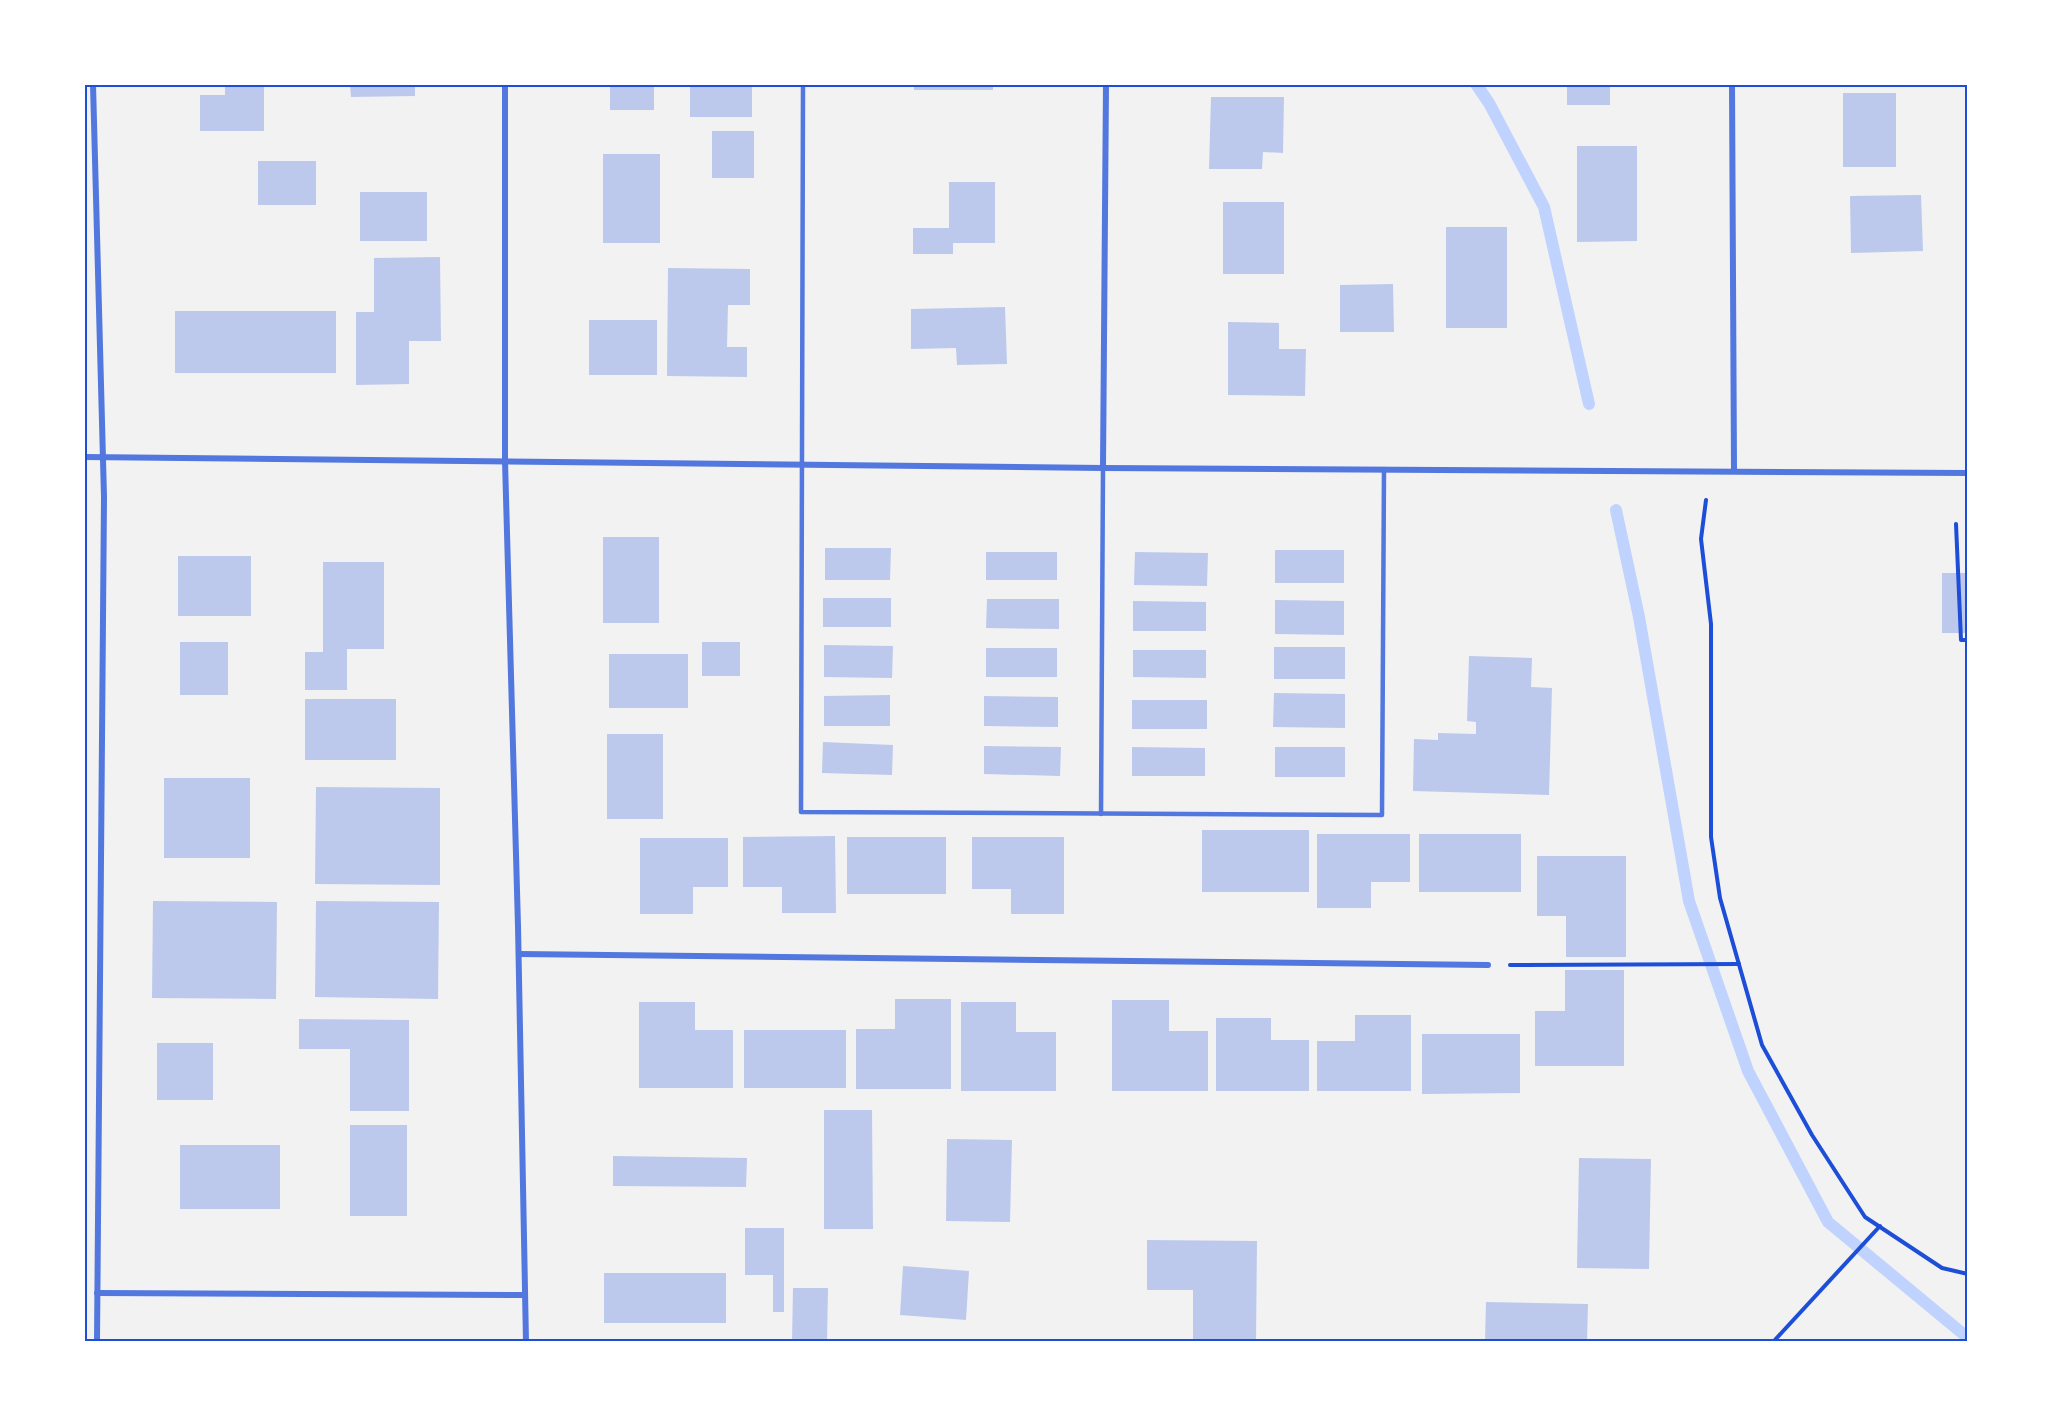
<svg xmlns="http://www.w3.org/2000/svg" width="2052" height="1426" font-family="'Varela Round',sans-serif">
<style>
.lines{fill:none;stroke-linecap:round;stroke-linejoin:round}
.stream{stroke:#bfd3fe;stroke-width:12}
.building{fill:#bdc9ec}
.path{stroke:#1d4ed8;stroke-width:4}
.service{stroke:#5277de;stroke-width:4.5}
.minor{stroke:#5277de;stroke-width:6}
.neatline{fill:none;stroke:#1d4ed8;stroke-width:2}
</style>
<rect width="100%" height="100%" fill="#f2f2f2"/>
<g class="lines">
<!-- stream -->
<g class="stream">
<polyline points="1476,84 1489,103 1544,207 1589,404"/>
<polyline points="1616,510 1639,617 1689,901 1748,1071 1828,1222 1968,1338"/>
</g>
</g>
<!-- building -->
<g class="building">
<polygon points="225,84 264,84 264,131 200,131 200,95 225,95"/>
<polygon points="350,84 415,84 415,96 351,97"/>
<rect x="610" y="84" width="44" height="26"/>
<rect x="690" y="84" width="62" height="33"/>
<rect x="914" y="84" width="79" height="6"/>
<rect x="1567" y="84" width="43" height="21"/>
<rect x="1843" y="93" width="53" height="74"/>
<polygon points="1211,97 1284,97 1283,153 1263,152 1262,169 1209,169"/>
<rect x="712" y="131" width="42" height="47"/>
<polygon points="1577,146 1637,146 1637,241 1577,242"/>
<rect x="603" y="154" width="57" height="89"/>
<rect x="258" y="161" width="58" height="44"/>
<polygon points="949,182 995,182 995,243 953,243 953,254 913,254 913,228 949,228"/>
<rect x="360" y="192" width="67" height="49"/>
<polygon points="1921,195 1923,251 1851,253 1850,196"/>
<rect x="1223" y="202" width="61" height="72"/>
<rect x="1446" y="227" width="61" height="101"/>
<polygon points="440,257 441,341 409,341 409,384 356,385 356,312 374,312 374,258"/>
<polygon points="668,268 750,269 750,305 728,305 727,347 747,347 747,377 667,376"/>
<polygon points="1393,284 1394,332 1340,332 1340,285"/>
<polygon points="1005,307 1007,364 957,365 956,348 911,349 911,309"/>
<rect x="175" y="311" width="161" height="62"/>
<rect x="589" y="320" width="68" height="55"/>
<polygon points="1228,322 1279,323 1279,349 1306,349 1305,396 1228,395"/>
<rect x="603" y="537" width="56" height="86"/>
<polygon points="825,548 891,548 890,580 825,580"/>
<rect x="1275" y="550" width="69" height="33"/>
<rect x="986" y="552" width="71" height="28"/>
<polygon points="1135,552 1208,553 1207,586 1134,585"/>
<rect x="178" y="556" width="73" height="60"/>
<polygon points="323,562 384,562 384,649 347,649 347,690 305,690 305,652 323,652"/>
<rect x="1942" y="573" width="26" height="60"/>
<rect x="823" y="598" width="68" height="29"/>
<polygon points="987,599 1059,599 1059,629 986,628"/>
<polygon points="1275,600 1344,601 1344,635 1275,634"/>
<polygon points="1133,601 1206,602 1206,631 1133,631"/>
<rect x="180" y="642" width="48" height="53"/>
<rect x="702" y="642" width="38" height="34"/>
<polygon points="824,645 893,646 892,678 824,677"/>
<rect x="1274" y="647" width="71" height="32"/>
<rect x="986" y="648" width="71" height="29"/>
<polygon points="1133,650 1206,650 1206,678 1133,677"/>
<rect x="609" y="654" width="79" height="54"/>
<polygon points="1469,656 1532,658 1531,687 1552,688 1549,795 1413,791 1414,739 1438,740 1438,733 1476,734 1476,722 1467,721"/>
<polygon points="1274,693 1345,694 1345,728 1273,727"/>
<polygon points="890,695 890,726 824,726 824,696"/>
<polygon points="984,696 1058,697 1058,727 984,726"/>
<rect x="305" y="699" width="91" height="61"/>
<rect x="1132" y="700" width="75" height="29"/>
<rect x="607" y="734" width="56" height="85"/>
<polygon points="823,742 893,745 892,775 822,773"/>
<polygon points="984,746 1061,747 1060,776 984,774"/>
<polygon points="1132,747 1205,748 1205,776 1132,776"/>
<rect x="1275" y="747" width="70" height="30"/>
<rect x="164" y="778" width="86" height="80"/>
<polygon points="316,787 440,788 440,885 315,884"/>
<rect x="1202" y="830" width="107" height="62"/>
<polygon points="1317,834 1410,834 1410,882 1371,882 1371,908 1317,908"/>
<rect x="1419" y="834" width="102" height="58"/>
<polygon points="835,836 836,913 782,913 782,887 743,887 743,837"/>
<rect x="847" y="837" width="99" height="57"/>
<polygon points="972,837 1064,837 1064,914 1011,914 1011,889 972,889"/>
<polygon points="640,838 728,838 728,887 693,887 693,914 640,914"/>
<polygon points="1537,856 1626,856 1626,957 1566,957 1566,916 1537,916"/>
<polygon points="153,901 277,902 276,999 152,998"/>
<polygon points="316,901 439,902 438,999 315,997"/>
<polygon points="1565,970 1624,970 1624,1066 1535,1066 1535,1011 1565,1011"/>
<polygon points="895,999 951,999 951,1089 856,1089 856,1029 895,1029"/>
<polygon points="1112,1000 1169,1000 1169,1031 1208,1031 1208,1091 1112,1091"/>
<polygon points="639,1002 695,1002 695,1030 733,1030 733,1088 639,1088"/>
<polygon points="961,1002 1016,1002 1016,1032 1056,1032 1056,1091 961,1091"/>
<polygon points="1355,1015 1411,1015 1411,1091 1317,1091 1317,1041 1355,1041"/>
<polygon points="1216,1018 1271,1018 1271,1040 1309,1040 1309,1091 1216,1091"/>
<polygon points="299,1019 409,1020 409,1111 350,1111 350,1049 299,1049"/>
<rect x="744" y="1030" width="102" height="58"/>
<polygon points="1422,1034 1520,1034 1520,1093 1422,1094"/>
<rect x="157" y="1043" width="56" height="57"/>
<polygon points="824,1110 872,1110 873,1229 824,1229"/>
<rect x="350" y="1125" width="57" height="91"/>
<polygon points="947,1139 1012,1140 1010,1222 946,1221"/>
<rect x="180" y="1145" width="100" height="64"/>
<polygon points="613,1156 747,1158 746,1187 613,1186"/>
<polygon points="1579,1158 1651,1159 1649,1269 1577,1268"/>
<polygon points="745,1228 784,1228 784,1312 773,1312 773,1275 745,1275"/>
<polygon points="1147,1240 1257,1241 1256,1342 1193,1342 1193,1290 1147,1290"/>
<polygon points="903,1266 969,1271 966,1320 900,1315"/>
<rect x="604" y="1273" width="122" height="50"/>
<polygon points="793,1288 828,1288 827,1342 792,1342"/>
<polygon points="1486,1302 1588,1304 1587,1342 1485,1342"/>
</g>
<g class="lines">
<!-- path -->
<g class="path">
<polyline points="1706,500 1701,539 1711,624 1711,837 1720,898 1762,1045 1812,1135 1865,1217 1942,1268 1968,1274"/>
<polyline points="1956,524 1961,640 1968,640"/>
<polyline points="1510,965 1739,964"/>
<polyline points="1773,1342 1880,1226"/>
</g>
<!-- service -->
<g class="service">
<polyline points="803,84 801,812 1382,815 1384,469"/>
<polyline points="1101,814 1103,468"/>
</g>
<!-- minor -->
<g class="minor">
<polyline points="93,84 104,497 97,1342"/>
<polyline points="505,84 505,461 518,926 526,1342"/>
<polyline points="1732,84 1734,471"/>
<polyline points="84,457 1103,468 1968,473"/>
<polyline points="1103,468 1106,84"/>
<polyline points="519,954 1488,965"/>
<polyline points="97,1293 525,1295"/>
</g>
</g>
<!-- border -->
<rect width="2052" height="1426" fill="none" stroke="#ffffff" stroke-width="171"/>
<rect x="86" y="86" width="1880" height="1254" class="neatline"/>
</svg>
